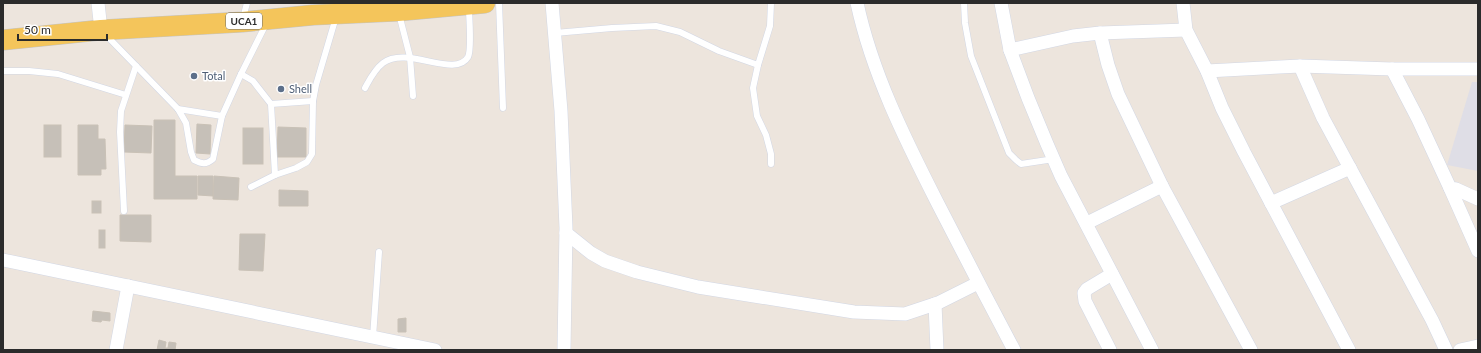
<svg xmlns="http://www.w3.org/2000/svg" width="1481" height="353" font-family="Lato,sans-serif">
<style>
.industrial{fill:#dfdee6}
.building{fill:#c6c0b8;stroke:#c9c1b6}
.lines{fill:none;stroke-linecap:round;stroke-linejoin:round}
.service-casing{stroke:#d2d7e4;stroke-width:7}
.minor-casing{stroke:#d2d7e4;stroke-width:14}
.primary-casing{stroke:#c4c4c4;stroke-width:21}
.service{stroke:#fff;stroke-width:6}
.minor{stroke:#fff;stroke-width:13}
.primary{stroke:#f4c55b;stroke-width:20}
.service-dot{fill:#5c6f8a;stroke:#fff;stroke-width:1.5}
.labels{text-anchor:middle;stroke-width:3;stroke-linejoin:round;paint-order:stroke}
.shield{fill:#fff;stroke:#6b6b6b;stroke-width:1}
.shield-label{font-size:10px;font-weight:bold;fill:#2b2b2b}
.service-label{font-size:11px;fill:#4e5e75;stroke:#fff;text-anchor:start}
</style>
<rect width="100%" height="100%" fill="#ede5dd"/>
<!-- industrial -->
<polygon class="industrial" points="1472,82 1478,82 1478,171 1447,165"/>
<!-- building -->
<g class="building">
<polygon points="154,120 175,120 175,176 197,176 197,199 154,199"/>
<polygon points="197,124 211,125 210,154 196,153"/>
<rect x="44" y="125" width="17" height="32"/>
<polygon points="78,125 98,125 98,139 105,139 106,169 101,169 101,175 78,175"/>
<polygon points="125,125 152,126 151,153 124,152"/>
<polygon points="278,127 306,128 306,157 277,157"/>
<rect x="243" y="128" width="20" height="36"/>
<polygon points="198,176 213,176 213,196 198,195"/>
<polygon points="214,176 239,178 238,200 213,199"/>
<polygon points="279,190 308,191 308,206 279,206"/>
<rect x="92" y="201" width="9" height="12"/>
<polygon points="120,215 151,215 151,242 120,241"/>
<rect x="99" y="230" width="6" height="18"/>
<polygon points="240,234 265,234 263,271 239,270"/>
<polygon points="93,311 110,313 110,321 102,320 101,322 92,321"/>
<polygon points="406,318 406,332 398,332 398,319"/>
<polygon points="159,340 166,342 165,348 168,348 169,342 176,343 175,350 157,350"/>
</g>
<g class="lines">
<!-- service casing -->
<g class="service-casing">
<g id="service">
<polyline points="499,3 503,108"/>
<polyline points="964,3 965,23 971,56 1009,153 1016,160 1021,164 1054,159"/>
<polyline points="399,14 410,57 413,96"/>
<polyline points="243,18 247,3"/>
<polyline points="555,33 612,28 656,26 680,32 719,51 758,65 770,26 771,3"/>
<path d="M 105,34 L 178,109 L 186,123 L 191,152 L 194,160 C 202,164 206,165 213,159 L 222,116 L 241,74 L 266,24"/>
<polyline points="758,65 753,88 757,116 766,135 771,154 771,164"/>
<polyline points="3,71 29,71 58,74 126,95"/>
<polyline points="241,74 253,81 271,104 275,175"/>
<path d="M 365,88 C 370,79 374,70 383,63 C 407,45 455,79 468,57 C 472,49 469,18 469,8"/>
<polyline points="271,104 313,101"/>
<polyline points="178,109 222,116"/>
<polyline points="251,187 275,175 296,168 307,162 312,154 313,101 316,85 336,17"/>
<polyline points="124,211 120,132 121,111 136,66"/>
<polyline points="373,337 379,252"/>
</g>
</g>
<!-- minor casing -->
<g class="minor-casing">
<g id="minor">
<polyline points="98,3 101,30"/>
<polyline points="552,3 561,111 566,228 564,350"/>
<path d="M 857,3 C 872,73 905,139 937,202 C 962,251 988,301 1014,350"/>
<polyline points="1001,3 1010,50 1028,98 1047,144 1061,176 1152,350"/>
<polyline points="1183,3 1186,30 1207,71 1222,108 1244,152 1349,350"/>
<polyline points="1100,33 1108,65 1118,94 1162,186 1251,350"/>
<polyline points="1010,50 1073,36 1100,33 1186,30"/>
<polyline points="1300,66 1323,118 1432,320 1446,350"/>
<polyline points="1392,69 1418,119 1450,188 1456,189 1478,199"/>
<polyline points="1207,71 1300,66 1392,69 1478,69"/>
<polyline points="1450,188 1478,251"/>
<polyline points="1271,203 1350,168"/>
<polyline points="1087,223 1162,186"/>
<polyline points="566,233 591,253 605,261 637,272 698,287 854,312 905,314 938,303 978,283"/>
<polyline points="3,260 435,350"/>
<polyline points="935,304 937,350"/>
<polyline points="116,350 128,286"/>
<polyline points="1110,350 1085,301 1084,293 1087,289 1112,274"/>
<polyline points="1460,350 1478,346"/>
</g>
</g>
<!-- primary casing -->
<g class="primary-casing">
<polyline id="primary" points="3,40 101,30 242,22 313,15 398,11 485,3"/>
</g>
<!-- service -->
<use href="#service" class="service"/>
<!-- minor -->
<use href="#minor" class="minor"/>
<!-- primary -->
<use href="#primary" class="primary"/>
</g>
<!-- markers -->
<g class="service-dot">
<circle cx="194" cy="76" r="4"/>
<circle cx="281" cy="89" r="4"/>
</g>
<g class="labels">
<!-- shield labels -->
<rect class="shield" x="226" y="13" width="36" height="16" rx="3"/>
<g class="shield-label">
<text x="244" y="25">UCA1</text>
</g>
<!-- service labels -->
<g class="service-label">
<text x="202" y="80">Total</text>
<text x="289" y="93">Shell</text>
</g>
</g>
<!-- border -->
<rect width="1481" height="353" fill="none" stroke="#2b2b2b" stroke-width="8"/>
<!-- scale -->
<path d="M18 34v6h89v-6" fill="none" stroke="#2b2b2b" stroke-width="2"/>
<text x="24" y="34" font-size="12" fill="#2b2b2b" stroke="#ffffff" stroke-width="3" paint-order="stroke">50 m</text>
</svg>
